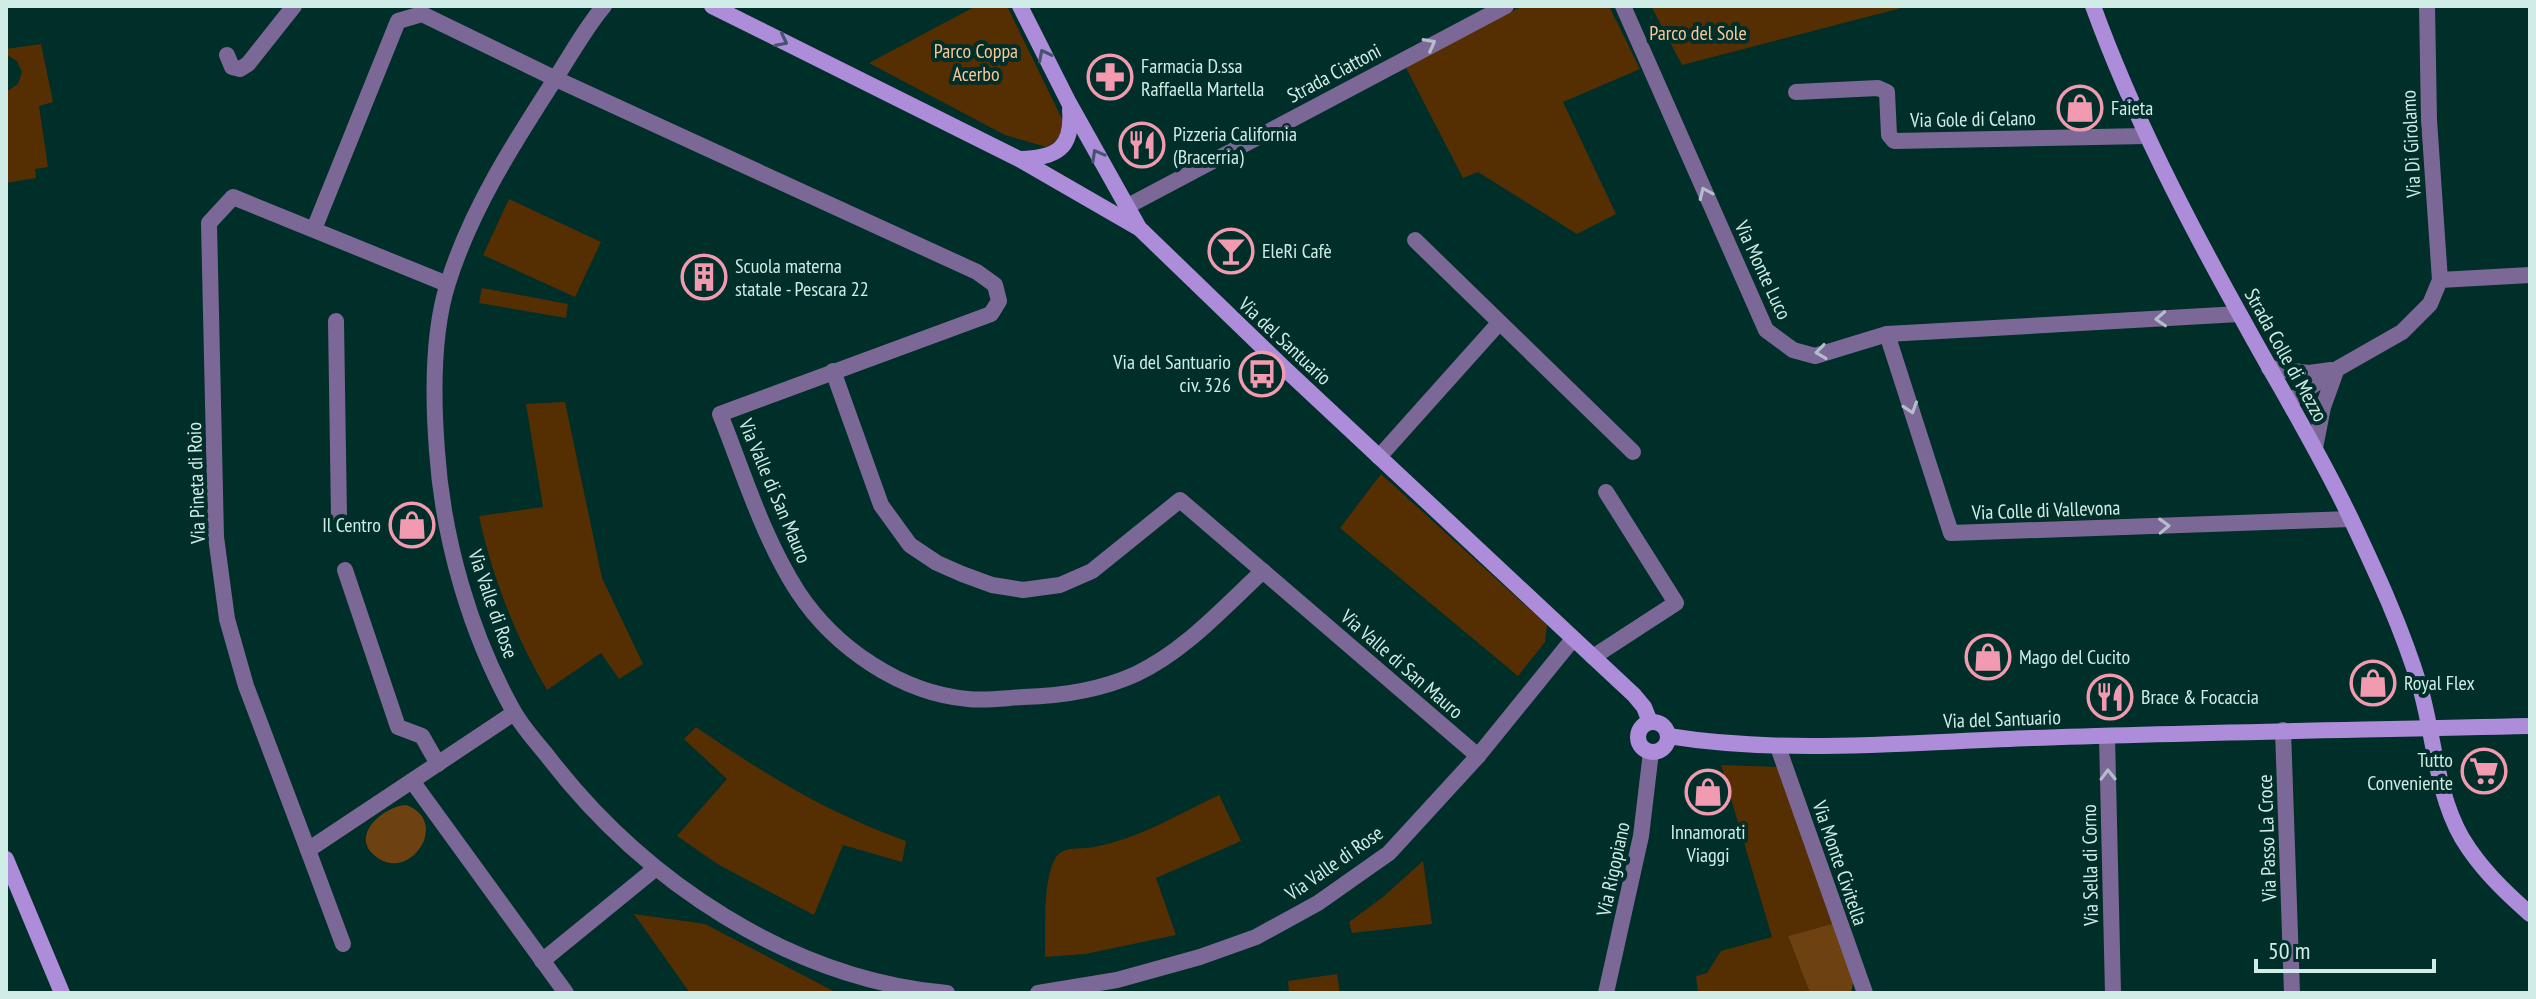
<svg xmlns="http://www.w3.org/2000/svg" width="2536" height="999" font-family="'PT Sans Narrow',sans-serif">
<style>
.green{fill:#552f01}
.forest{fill:#6d4110}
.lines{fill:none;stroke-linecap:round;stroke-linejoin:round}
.street{stroke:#7c6897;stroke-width:16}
.secondary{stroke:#ad8cd9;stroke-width:16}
.oneway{stroke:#45546f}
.oneway2{stroke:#b3becb}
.labels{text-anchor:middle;stroke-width:8;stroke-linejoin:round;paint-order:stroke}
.park-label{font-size:20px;fill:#f9c699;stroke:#002e29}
.poi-label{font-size:20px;fill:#d0ece7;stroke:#002e29;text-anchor:start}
.street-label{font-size:20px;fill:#d0ece7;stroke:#002e29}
</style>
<rect width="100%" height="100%" fill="#002e29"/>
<!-- green -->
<g class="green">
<path d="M 976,6 L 1007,6 L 1063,121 C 1061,135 1059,141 1046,147 L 1005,135 L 869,63 Z"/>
<polygon points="1523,6 1609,6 1640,69 1563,102 1616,214 1577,234 1478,172 1463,178 1404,64"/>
<polygon points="1651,6 1909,6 1682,65"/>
<polygon points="41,44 53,102 39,106 48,167 35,169 36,178 6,183 6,92 18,84 22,72 17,61 6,54 6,49"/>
<polygon points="509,199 601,242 575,297 483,255"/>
<polygon points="482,288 568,304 566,318 479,303"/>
<path d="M 565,402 L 602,578 L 643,664 L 619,679 L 601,653 L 547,690 C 515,636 492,576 479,516 L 543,507 L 526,404 Z"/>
<polygon points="1381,474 1547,625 1545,642 1518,676 1340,528"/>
<path d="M 696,727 C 764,774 828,813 906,841 L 902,862 L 843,845 L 814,915 L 719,865 L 677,836 L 727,779 L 684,739 Z"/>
<polygon points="1721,765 1782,767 1835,923 1788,936 1810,993 1698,993 1696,976 1707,973 1721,951 1772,937"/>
<path d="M 1219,795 L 1241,841 L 1156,878 L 1176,935 L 1085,954 L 1045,957 C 1046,930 1042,883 1055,859 C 1062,845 1081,850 1094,847 C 1138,839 1179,814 1219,795 Z"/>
<polygon points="1423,861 1432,924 1352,933 1349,922 1383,897"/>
<polygon points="634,914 705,924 837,993 690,993"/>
<polygon points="1337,974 1340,993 1289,993 1288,981"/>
</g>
<!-- forest -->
<g class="forest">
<path d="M 406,805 C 452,821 409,886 374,855 C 350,834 385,806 406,805 Z"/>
<polygon points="1835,923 1853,983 1851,993 1810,993 1788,936"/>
</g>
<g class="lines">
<!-- street -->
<g class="street">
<path d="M 604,6 C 586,27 572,53 557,76 C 515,141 471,209 448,283 C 432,333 433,399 437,451 C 443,539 470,634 514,712 C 523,728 537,743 549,758 C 644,881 790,979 947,993"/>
<polyline points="1623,6 1766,330 1793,350 1815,356 1887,334 2239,314"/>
<polyline points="227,55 232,67 240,69 248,64 294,6"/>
<polyline points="1796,92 1878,88 1887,92 1889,135 1894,141 2146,136"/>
<polyline points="1126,207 1506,6"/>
<path d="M 314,229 L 398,21 L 422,14 L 556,79 L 977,272 L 995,285 L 999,301 L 991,314 L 720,414 C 744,474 763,538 798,592 C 835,648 901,693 968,699 C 986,701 1005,698 1023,697 C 1061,696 1101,690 1136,674 C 1185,651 1224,607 1263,571"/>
<polyline points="1415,240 1633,452"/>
<polyline points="2440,280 2530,275"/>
<polyline points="447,284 233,197 209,223 216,537 227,619 246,686 308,850 514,713"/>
<polyline points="336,321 339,517"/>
<polyline points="1887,334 1951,533 2351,519"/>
<polyline points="2269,368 2309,373 2331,370"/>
<polyline points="833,371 881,505 910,545 937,563 962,574 992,585 1023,590 1060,585 1092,571 1180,500 1478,756"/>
<polyline points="2289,402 2337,369 2402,332 2430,304 2440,280 2429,120 2427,6"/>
<polyline points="2315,448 2323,407 2336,371"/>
<polyline points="1379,457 1499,323"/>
<polyline points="345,570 398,727 422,736 438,764"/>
<polyline points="1593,657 1676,603 1606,492"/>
<polyline points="2283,730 2292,993"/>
<polyline points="2107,736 2113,993"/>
<polyline points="1778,747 1865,993"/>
<polyline points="412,781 566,993"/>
<polyline points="308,850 343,944"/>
<polyline points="542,961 656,868"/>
<polyline points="1038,993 1117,980 1200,957 1256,937 1318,903 1389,853 1478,756 1573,639"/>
<polyline points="1606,993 1641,836 1651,752"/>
</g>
<!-- secondary -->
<g class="secondary">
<polyline points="712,6 1019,159 1137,227"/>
<polyline points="1020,6 1069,103 1139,228 1283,367 1634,695 1644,707 1650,722"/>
<path d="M 2093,6 C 2133,116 2187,220 2244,322 C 2280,388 2319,451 2351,519 C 2377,574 2402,628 2420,687 C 2434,735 2436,793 2462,838 C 2480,868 2504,891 2530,914"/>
<path d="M 1020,159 C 1057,158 1073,148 1070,110"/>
<circle cx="1653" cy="737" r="15"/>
<path d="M 1668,736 C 1786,755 1912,742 2032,738 C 2198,732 2364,730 2530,726"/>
<polyline points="6,859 62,993"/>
</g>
</g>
<!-- one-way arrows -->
<defs><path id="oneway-chevron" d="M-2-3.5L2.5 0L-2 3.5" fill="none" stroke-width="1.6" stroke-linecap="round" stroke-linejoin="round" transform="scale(2)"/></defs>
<g class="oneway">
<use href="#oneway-chevron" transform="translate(782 41) rotate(27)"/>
<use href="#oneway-chevron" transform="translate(1044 55) rotate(-117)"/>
<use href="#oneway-chevron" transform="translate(1097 155) rotate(-119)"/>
</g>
<g class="oneway2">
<use href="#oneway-chevron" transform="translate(1430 44) rotate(-28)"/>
<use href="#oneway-chevron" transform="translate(1705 193) rotate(-114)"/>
<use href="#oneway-chevron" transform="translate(2161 319) rotate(177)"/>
<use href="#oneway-chevron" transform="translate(1821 352) rotate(172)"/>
<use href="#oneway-chevron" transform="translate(1911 408) rotate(72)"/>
<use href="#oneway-chevron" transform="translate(2164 526) rotate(-2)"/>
<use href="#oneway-chevron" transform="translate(2108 775) rotate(-91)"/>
</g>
<!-- icons -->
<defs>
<g id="pharmacy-ring" transform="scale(2.3)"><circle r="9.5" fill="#002e29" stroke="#f29ab0" stroke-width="1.5"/><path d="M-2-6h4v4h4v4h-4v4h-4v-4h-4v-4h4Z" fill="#f29ab0"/></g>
<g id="shop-ring" transform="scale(2.3)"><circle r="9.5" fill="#002e29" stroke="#f29ab0" stroke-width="1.5"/><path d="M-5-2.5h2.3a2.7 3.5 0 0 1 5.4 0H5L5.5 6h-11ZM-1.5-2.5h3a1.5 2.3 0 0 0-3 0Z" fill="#f29ab0"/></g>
<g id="restaurant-ring" transform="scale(2.3)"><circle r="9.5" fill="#002e29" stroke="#f29ab0" stroke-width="1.5"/><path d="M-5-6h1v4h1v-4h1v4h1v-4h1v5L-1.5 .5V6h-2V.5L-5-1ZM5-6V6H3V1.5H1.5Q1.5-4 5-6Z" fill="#f29ab0"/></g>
<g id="bar-ring" transform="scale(2.3)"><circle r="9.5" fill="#002e29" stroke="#f29ab0" stroke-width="1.5"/><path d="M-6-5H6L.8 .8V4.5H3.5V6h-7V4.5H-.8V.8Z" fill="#f29ab0"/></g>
<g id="building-ring" transform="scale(2.3)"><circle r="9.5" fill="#002e29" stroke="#f29ab0" stroke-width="1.5"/><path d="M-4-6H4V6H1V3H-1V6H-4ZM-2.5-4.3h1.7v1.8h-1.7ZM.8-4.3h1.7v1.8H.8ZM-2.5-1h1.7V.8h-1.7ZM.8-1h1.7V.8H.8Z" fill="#f29ab0"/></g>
<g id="bus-ring" transform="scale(2.3)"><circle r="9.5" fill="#002e29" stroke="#f29ab0" stroke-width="1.5"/><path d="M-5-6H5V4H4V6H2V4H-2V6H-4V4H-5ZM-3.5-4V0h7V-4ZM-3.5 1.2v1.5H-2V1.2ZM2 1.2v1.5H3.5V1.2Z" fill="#f29ab0"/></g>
<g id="supermarket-ring" transform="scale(2.3)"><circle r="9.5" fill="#002e29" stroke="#f29ab0" stroke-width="1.5"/><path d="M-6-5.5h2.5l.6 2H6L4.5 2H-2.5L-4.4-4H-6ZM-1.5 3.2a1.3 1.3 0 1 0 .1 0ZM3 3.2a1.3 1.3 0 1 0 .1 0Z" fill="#f29ab0"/></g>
</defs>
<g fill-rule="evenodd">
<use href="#pharmacy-ring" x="1110" y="77"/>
<use href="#shop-ring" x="2080" y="108"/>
<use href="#restaurant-ring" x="1142" y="145"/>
<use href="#bar-ring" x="1231" y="251"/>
<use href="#building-ring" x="704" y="277"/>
<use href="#bus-ring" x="1262" y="374"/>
<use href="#shop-ring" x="412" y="525"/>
<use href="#shop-ring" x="1988" y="657"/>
<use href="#shop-ring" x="2373" y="683"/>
<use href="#restaurant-ring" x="2110" y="697"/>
<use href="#supermarket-ring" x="2484" y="771"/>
<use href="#shop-ring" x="1708" y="792"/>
</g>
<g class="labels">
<!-- park labels -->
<g class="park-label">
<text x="1698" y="40">Parco del Sole</text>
<text x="976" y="58">Parco Coppa<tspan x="976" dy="23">Acerbo</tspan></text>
</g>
<!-- poi labels -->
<g class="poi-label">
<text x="1141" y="73">Farmacia D.ssa<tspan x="1141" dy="23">Raffaella Martella</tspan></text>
<text x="2111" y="115">Faieta</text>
<text x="1173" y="141">Pizzeria California<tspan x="1173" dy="23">(Bracerria)</tspan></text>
<text x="1262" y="258">EleRi Cafè</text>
<text x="735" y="273">Scuola materna<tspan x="735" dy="23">statale - Pescara 22</tspan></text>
<text x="1231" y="369" text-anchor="end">Via del Santuario<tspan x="1231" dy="23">civ. 326</tspan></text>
<text x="381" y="532" text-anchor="end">Il Centro</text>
<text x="2019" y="664">Mago del Cucito</text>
<text x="2404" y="690">Royal Flex</text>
<text x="2141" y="704">Brace &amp; Focaccia</text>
<text x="2453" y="767" text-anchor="end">Tutto<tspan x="2453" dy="23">Conveniente</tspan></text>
<text x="1708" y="839" text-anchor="middle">Innamorati<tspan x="1708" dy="23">Viaggi</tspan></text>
</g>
<!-- street labels -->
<g class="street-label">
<text transform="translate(1334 73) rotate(-28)" y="7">Strada Ciattoni</text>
<text transform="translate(1973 119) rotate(-1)" y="7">Via Gole di Celano</text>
<text transform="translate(2411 144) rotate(-93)" y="7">Via Di Girolamo</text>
<text transform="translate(1763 270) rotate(65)" y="7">Via Monte Luco</text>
<text transform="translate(1285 341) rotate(43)" y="7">Via del Santuario</text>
<text transform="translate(2286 355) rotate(61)" y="7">Strada Colle di Mezzo</text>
<text transform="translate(196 483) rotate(-92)" y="7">Via Pineta di Roio</text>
<text transform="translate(775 491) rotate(67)" y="7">Via Valle di San Mauro</text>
<text transform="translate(2046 510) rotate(-2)" y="7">Via Colle di Vallevona</text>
<text transform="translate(493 604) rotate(71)" y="7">Via Valle di Rose</text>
<text transform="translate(1402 664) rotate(41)" y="7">Via Valle di San Mauro</text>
<text transform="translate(2002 719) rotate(-2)" y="7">Via del Santuario</text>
<text transform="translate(2267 838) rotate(-92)" y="7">Via Passo La Croce</text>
<text transform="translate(1334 863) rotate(-35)" y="7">Via Valle di Rose</text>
<text transform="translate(1840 863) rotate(71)" y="7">Via Monte Civitella</text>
<text transform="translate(2090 865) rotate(-91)" y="7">Via Sella di Corno</text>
<text transform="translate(1613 869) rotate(-78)" y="7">Via Rigopiano</text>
</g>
</g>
<!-- border -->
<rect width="2536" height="999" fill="none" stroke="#d0ece7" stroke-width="16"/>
<!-- scale -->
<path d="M2256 959v12h178v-12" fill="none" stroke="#d0ece7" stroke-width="4"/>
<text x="2268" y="959" font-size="24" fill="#d0ece7" stroke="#002e29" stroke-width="6" paint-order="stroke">50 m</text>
</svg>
